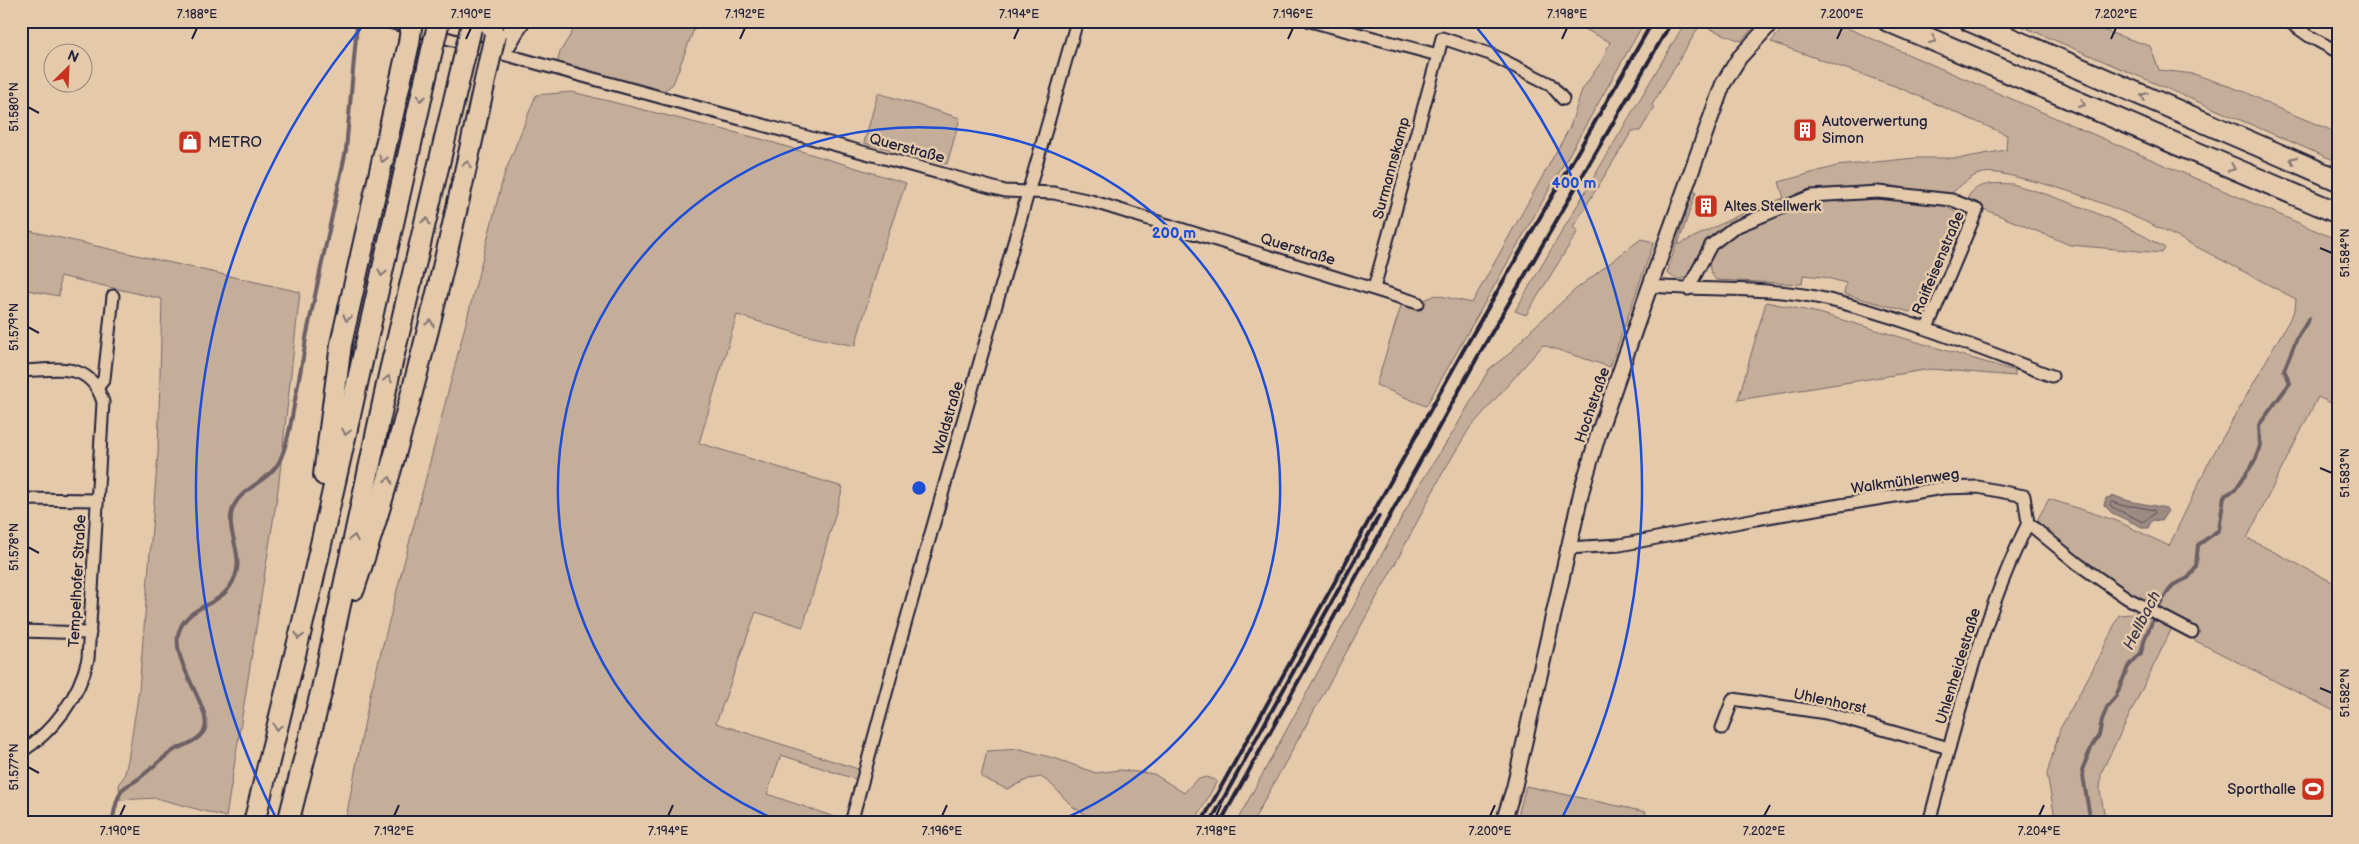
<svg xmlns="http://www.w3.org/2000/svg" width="2359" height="844" font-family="'Balsamiq Sans',sans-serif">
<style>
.green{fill:#c5ae99;stroke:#74686a}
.water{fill:#9d8b82;stroke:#6c6166}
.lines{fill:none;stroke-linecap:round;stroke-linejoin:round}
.shore{stroke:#534c57;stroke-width:1}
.stream{stroke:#6c6166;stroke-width:4}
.minor-casing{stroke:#22223b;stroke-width:15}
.tertiary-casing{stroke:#22223b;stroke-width:18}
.motorway-casing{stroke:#22223b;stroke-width:24}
.minor{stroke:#e4c9ab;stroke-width:11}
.tertiary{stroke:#e4c9ab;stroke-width:14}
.motorway{stroke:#e4c9ab;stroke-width:20}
.rail{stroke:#22223b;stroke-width:4}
.motorway-bridge-casing{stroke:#22223b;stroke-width:24;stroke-linecap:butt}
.motorway-bridge{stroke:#e4c9ab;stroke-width:20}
.oneway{stroke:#837673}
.ticks{fill:none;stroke:#22223b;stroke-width:2}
.ring{fill:none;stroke:#1d4ed8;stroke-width:2.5}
.labels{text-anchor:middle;stroke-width:5;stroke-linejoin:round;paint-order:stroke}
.poi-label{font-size:15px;fill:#22223b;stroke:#e4c9ab;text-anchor:start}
.street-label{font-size:15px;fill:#22223b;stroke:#e4c9ab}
.water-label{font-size:16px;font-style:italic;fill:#413c4d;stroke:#e4c9ab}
.centre{fill:#1d4ed8;stroke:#e4c9ab;stroke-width:2.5}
.ring-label{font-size:15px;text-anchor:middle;font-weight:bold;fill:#1d4ed8;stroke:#e4c9ab;stroke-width:5;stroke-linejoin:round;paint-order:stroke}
.neatline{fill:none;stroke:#22223b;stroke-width:2}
.ticks-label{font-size:12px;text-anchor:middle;fill:#22223b}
</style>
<rect width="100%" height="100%" fill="#e4c9ab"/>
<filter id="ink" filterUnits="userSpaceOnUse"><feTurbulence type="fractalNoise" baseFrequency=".02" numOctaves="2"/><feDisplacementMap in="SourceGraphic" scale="10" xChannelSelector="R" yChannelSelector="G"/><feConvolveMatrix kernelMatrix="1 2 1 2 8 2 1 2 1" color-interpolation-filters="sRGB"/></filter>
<g filter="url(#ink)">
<!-- green -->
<g class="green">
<polygon points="579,21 697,21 673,84 661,93 557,64 560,52"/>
<polygon points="1569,21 1645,21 1426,406 1376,385 1402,303 1422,301 1436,295 1472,303 1570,127 1582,90 1602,61 1610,42"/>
<polygon points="1686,21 1759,21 1741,41 1700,25 1652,105 1654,108 1640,131 1632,131 1573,227 1578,231 1526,315 1515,311"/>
<path d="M 1789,21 L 1831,21 L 2338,240 L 2338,406 L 2318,397 L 2247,538 L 2338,585 L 2338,713 L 2196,641 L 2192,638 L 2197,630 L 2141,599 L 2139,601 L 2082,560 L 2036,522 L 2049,499 L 2117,521 L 2169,546 L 2210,460 L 2295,310 L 2296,299 C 2208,254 2118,199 2020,178 C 2007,175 1993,170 1979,174 C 1968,177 1957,190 1947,196 L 1895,186 L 1856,187 L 1826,190 L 1785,200 L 1720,229 L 1705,244 L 1687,278 L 1676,279 L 1667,273 L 1693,191 L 1696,192 L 1678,245 L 1743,213 L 1784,198 L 1779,182 L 1837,166 L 1915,158 L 1962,158 L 2006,150 L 2007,135 L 1900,88 L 1771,42 Z"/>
<polygon points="2010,21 2082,21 2084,24 2150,46 2159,70 2194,74 2248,93 2270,105 2338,133 2338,162"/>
<polygon points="572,92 761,139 906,183 885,243 855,346 799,334 737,315 699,443 843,487 803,627 756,612 716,723 861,770 858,780 781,755 767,794 846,821 846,823 345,823 370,695 504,175 536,95"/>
<polygon points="878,93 960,118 947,164 864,143"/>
<path d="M 2012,184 C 2066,199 2117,219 2165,248 L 2162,253 L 2070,245 L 1967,202 C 1970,182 1997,183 2012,184 Z"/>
<path d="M 1859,197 C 1881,197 1946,196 1958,216 L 1925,297 L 1919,307 L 1910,312 L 1844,294 L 1846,283 L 1823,277 L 1803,275 L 1802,284 L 1716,280 C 1681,239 1797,206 1824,201 C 1835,199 1847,198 1859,197 Z"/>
<polygon points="21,229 300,292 278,490 226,817 156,798 120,800 119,783 124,777 128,760 139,690 158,453 162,299 60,276 59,296 21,289"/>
<polygon points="1641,239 1654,242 1610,367 1543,345 1469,429 1442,474 1395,564 1252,823 1236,823 1420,484 1455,429 1489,369 1509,354 1532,329 1575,290"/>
<polygon points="1766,302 1819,313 2015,371 2015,376 1931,369 1738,400"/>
<polygon points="2142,610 2173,626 2101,773 2100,791 2106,823 2056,823 2047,774 2060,729 2100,656 2119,615 2132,614"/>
<polygon points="1020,749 1057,759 1096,773 1120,770 1154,774 1184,793 1196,780 1206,777 1217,781 1194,823 1100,823 1073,807 1051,784 1041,777 1029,779 1007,789 981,777 987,751"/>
<polygon points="1526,786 1646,812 1644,823 1516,823"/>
</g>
<!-- water -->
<path class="water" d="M 2115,496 C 2131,503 2148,504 2166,508 L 2168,511 L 2161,521 L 2152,520 L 2148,528 L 2144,528 L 2112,513 L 2104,505 L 2106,498 Z"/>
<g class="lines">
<!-- shore -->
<polygon class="shore" points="2112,502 2124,506 2133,506 2154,510 2155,513 2143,522 2112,507 2110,504"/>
<!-- stream -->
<g class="stream">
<path d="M 112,823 C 114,813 116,798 122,790 C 124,787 130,784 134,782 C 148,773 162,757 176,749 C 185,745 198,741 204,731 C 215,710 169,662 179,631 C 188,606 215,607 229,588 C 250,559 225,536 232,511 C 238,488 270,482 280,460 C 290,438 292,413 297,390 C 300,372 304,355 306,338 L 346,150 L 357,25"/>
<polyline points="2091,823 2082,770 2092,746 2099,735 2102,720 2108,705 2116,696 2128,667 2141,653 2145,638 2161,602 2173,585 2188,578 2193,572 2196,566 2198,545 2219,530 2224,496 2235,490 2256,459 2260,445 2259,425 2290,383 2284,370 2297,338 2309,319"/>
</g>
<!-- minor casing -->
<g class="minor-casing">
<g id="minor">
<path d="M 386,21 C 592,80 799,134 1005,191 L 1054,193 L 1091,201 L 1418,303"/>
<polyline points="1310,21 1438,55 1442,38 1490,54 1550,84 1563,99"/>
<polyline points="2288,21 2309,36 2338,52"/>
<path d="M 1650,286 C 1707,291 1768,286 1825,299 C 1903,317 1977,348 2052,376"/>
<polyline points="1374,288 1438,55"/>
<polyline points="1688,289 1711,245 1733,228 1811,196 1878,192 1952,200 1977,210 1927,328"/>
<path d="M 21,371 C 57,370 90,360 103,402 L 88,659 C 79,697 54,731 21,752"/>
<polyline points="98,387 104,379 113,296"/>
<polyline points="21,499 97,500"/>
<polyline points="1567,548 1620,545 1756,519 1943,488 1978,487 2024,496 2028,523 2078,564 2127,598 2192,632"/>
<polyline points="21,631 90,633"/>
<polyline points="1722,728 1733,699 1826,713 1949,748"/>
<polyline points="851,823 898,649 1077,21"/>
<path d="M 1929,823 C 1956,721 1982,618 2028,523"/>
</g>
</g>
<!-- tertiary casing -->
<g class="tertiary-casing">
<polyline id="tertiary" points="1503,823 1514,788 1582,489 1599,432 1650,286 1723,84 1739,58 1773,21"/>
</g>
<!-- motorway casing -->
<g class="motorway-casing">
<g id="motorway">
<polyline points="1888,21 2338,213"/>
<polyline points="1970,21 2338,180"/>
<polyline points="506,43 519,21"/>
<polyline points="324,475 341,344 409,43"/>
<path d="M 354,589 C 411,417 451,239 489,62"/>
<polyline points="254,823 310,593 432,50"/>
<polyline points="288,823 322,689 389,375 464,58"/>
</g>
</g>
<!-- minor -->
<use href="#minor" class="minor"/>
<!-- tertiary -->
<use href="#tertiary" class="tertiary"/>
<!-- motorway -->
<use href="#motorway" class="motorway"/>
<!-- rail -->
<g class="rail">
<polyline points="1201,823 1463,351 1653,21"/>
<polyline points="1210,823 1379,516"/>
<polyline points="1220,823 1477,358 1672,21"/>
</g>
<!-- motorway-bridge casing -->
<g class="motorway-bridge-casing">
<g id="motorway-bridge">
<polyline points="409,43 412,21"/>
<polyline points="432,50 439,21"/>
<polyline points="464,58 471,28"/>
<polyline points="489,62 495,35"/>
</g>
</g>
<!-- motorway-bridge -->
<use href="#motorway-bridge" class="motorway-bridge"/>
</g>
<!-- one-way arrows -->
<defs><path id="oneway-chevron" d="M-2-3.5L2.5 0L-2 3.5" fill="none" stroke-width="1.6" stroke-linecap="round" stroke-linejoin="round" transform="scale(1.25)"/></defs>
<g class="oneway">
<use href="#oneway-chevron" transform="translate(1933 40) rotate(23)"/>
<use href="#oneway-chevron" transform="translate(2144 96) rotate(-157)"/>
<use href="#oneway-chevron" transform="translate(421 98) rotate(103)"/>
<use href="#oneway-chevron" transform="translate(2082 104) rotate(23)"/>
<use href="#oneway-chevron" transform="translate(383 159) rotate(103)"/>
<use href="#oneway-chevron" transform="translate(2293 160) rotate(-157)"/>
<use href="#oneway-chevron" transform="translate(467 164) rotate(-77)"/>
<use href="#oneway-chevron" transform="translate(2232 168) rotate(23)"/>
<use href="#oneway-chevron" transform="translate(426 221) rotate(-77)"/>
<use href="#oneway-chevron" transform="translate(382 273) rotate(103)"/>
<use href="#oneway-chevron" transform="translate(347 318) rotate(103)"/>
<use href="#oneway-chevron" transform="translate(430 323) rotate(-77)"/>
<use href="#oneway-chevron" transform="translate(388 379) rotate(-78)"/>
<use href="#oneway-chevron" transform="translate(346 432) rotate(103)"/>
<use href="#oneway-chevron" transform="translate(389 480) rotate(-73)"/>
<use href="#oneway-chevron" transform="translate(354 538) rotate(-78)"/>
<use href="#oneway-chevron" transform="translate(299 636) rotate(104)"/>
<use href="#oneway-chevron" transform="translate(277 727) rotate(104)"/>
</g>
</g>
<!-- ticks -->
<path class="ticks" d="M 192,39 L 197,28M 466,39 L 471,28M 740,39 L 745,28M 1014,39 L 1019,28M 1288,39 L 1293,28M 1562,39 L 1567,28M 1837,39 L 1842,28M 2111,39 L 2116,28M 28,107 L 39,113M 2320,248 L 2332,253M 28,327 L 39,333M 2320,468 L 2332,473M 28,547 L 39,553M 2320,688 L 2332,693M 28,767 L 39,773M 120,816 L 125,805M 394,816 L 399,805M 668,816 L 673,805M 942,816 L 947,805M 1216,816 L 1221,805M 1490,816 L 1495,805M 1764,816 L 1770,805M 2039,816 L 2044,805"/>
<!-- distance rings -->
<g class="ring">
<path d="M784 823A361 361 0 1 1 1054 823"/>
<path d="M278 822A723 723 0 0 1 365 23M1473 23A723 723 0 0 1 1560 822"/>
</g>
<!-- icons -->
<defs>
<g id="building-square" transform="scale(1.25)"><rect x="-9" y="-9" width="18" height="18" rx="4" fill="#c8321e" stroke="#e4c9ab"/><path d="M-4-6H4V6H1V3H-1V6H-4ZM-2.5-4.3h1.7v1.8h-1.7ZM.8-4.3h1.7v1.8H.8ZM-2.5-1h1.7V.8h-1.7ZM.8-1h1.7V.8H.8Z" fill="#fff"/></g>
<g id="shop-square" transform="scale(1.25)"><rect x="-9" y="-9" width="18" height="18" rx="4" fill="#c8321e" stroke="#e4c9ab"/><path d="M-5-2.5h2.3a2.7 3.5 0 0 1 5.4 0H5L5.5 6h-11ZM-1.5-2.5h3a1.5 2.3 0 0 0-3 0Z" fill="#fff"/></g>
<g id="stadium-square" transform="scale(1.25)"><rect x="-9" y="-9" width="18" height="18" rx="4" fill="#c8321e" stroke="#e4c9ab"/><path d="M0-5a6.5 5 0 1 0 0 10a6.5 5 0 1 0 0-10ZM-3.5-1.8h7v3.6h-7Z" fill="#fff"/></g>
</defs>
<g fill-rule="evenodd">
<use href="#building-square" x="1805" y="130"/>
<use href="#shop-square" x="190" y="142"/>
<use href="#building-square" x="1706" y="206"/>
<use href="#stadium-square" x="2313" y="789"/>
</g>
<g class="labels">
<!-- poi labels -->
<g class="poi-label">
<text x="1822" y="126">Autoverwertung<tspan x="1822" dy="17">Simon</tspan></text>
<text x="208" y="147">METRO</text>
<text x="1724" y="211">Altes Stellwerk</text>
<text x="2296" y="794" text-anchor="end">Sporthalle</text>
</g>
<!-- street labels -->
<g class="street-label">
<text transform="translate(907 148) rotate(15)" y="5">Querstraße</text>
<text transform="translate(1391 168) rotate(-75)" y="5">Surmannskamp</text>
<text transform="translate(1298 249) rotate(17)" y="5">Querstraße</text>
<text transform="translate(1938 263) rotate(-67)" y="5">Raiffeisenstraße</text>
<text transform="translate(1592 405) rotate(-71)" y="5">Hochstraße</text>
<text transform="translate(948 418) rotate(-74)" y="5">Waldstraße</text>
<text transform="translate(1905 481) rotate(-8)" y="5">Walkmühlenweg</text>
<text transform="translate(77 581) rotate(-87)" y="5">Tempelhofer Straße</text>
<text transform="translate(1958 666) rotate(-73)" y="5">Uhlenheidestraße</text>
<text transform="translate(1830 701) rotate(12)" y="5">Uhlenhorst</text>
</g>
<!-- water labels -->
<g class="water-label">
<text transform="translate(2141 620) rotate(-63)" y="6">Hellbach</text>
</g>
</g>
<circle cx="919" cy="488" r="8" class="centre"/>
<g class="ring-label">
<text x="1574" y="188">400 m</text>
<text x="1174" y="238">200 m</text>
</g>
<!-- margin -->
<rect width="2359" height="844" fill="none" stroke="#e4c9ab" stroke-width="55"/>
<!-- north arrow -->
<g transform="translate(68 68) rotate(24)"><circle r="24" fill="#e4c9ab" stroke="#96867e"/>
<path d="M0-4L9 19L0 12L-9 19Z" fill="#c8321e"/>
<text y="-8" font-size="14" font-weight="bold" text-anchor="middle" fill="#22223b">N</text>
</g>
<rect x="28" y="28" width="2304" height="788" class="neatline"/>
<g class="ticks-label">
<text x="197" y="18">7.188°E</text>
<text x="471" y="18">7.190°E</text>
<text x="745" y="18">7.192°E</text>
<text x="1019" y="18">7.194°E</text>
<text x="1293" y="18">7.196°E</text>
<text x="1567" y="18">7.198°E</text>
<text x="1842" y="18">7.200°E</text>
<text x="2116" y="18">7.202°E</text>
<text transform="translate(14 107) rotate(-90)" y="4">51.580°N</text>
<text transform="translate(2345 253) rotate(-90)" y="4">51.584°N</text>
<text transform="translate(14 327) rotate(-90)" y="4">51.579°N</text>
<text transform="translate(2345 473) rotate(-90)" y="4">51.583°N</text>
<text transform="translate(14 547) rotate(-90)" y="4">51.578°N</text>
<text transform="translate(2345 693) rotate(-90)" y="4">51.582°N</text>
<text transform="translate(14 767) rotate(-90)" y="4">51.577°N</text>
<text x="120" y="835">7.190°E</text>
<text x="394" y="835">7.192°E</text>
<text x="668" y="835">7.194°E</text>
<text x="942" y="835">7.196°E</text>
<text x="1216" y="835">7.198°E</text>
<text x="1490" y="835">7.200°E</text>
<text x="1764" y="835">7.202°E</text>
<text x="2039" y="835">7.204°E</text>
</g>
</svg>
